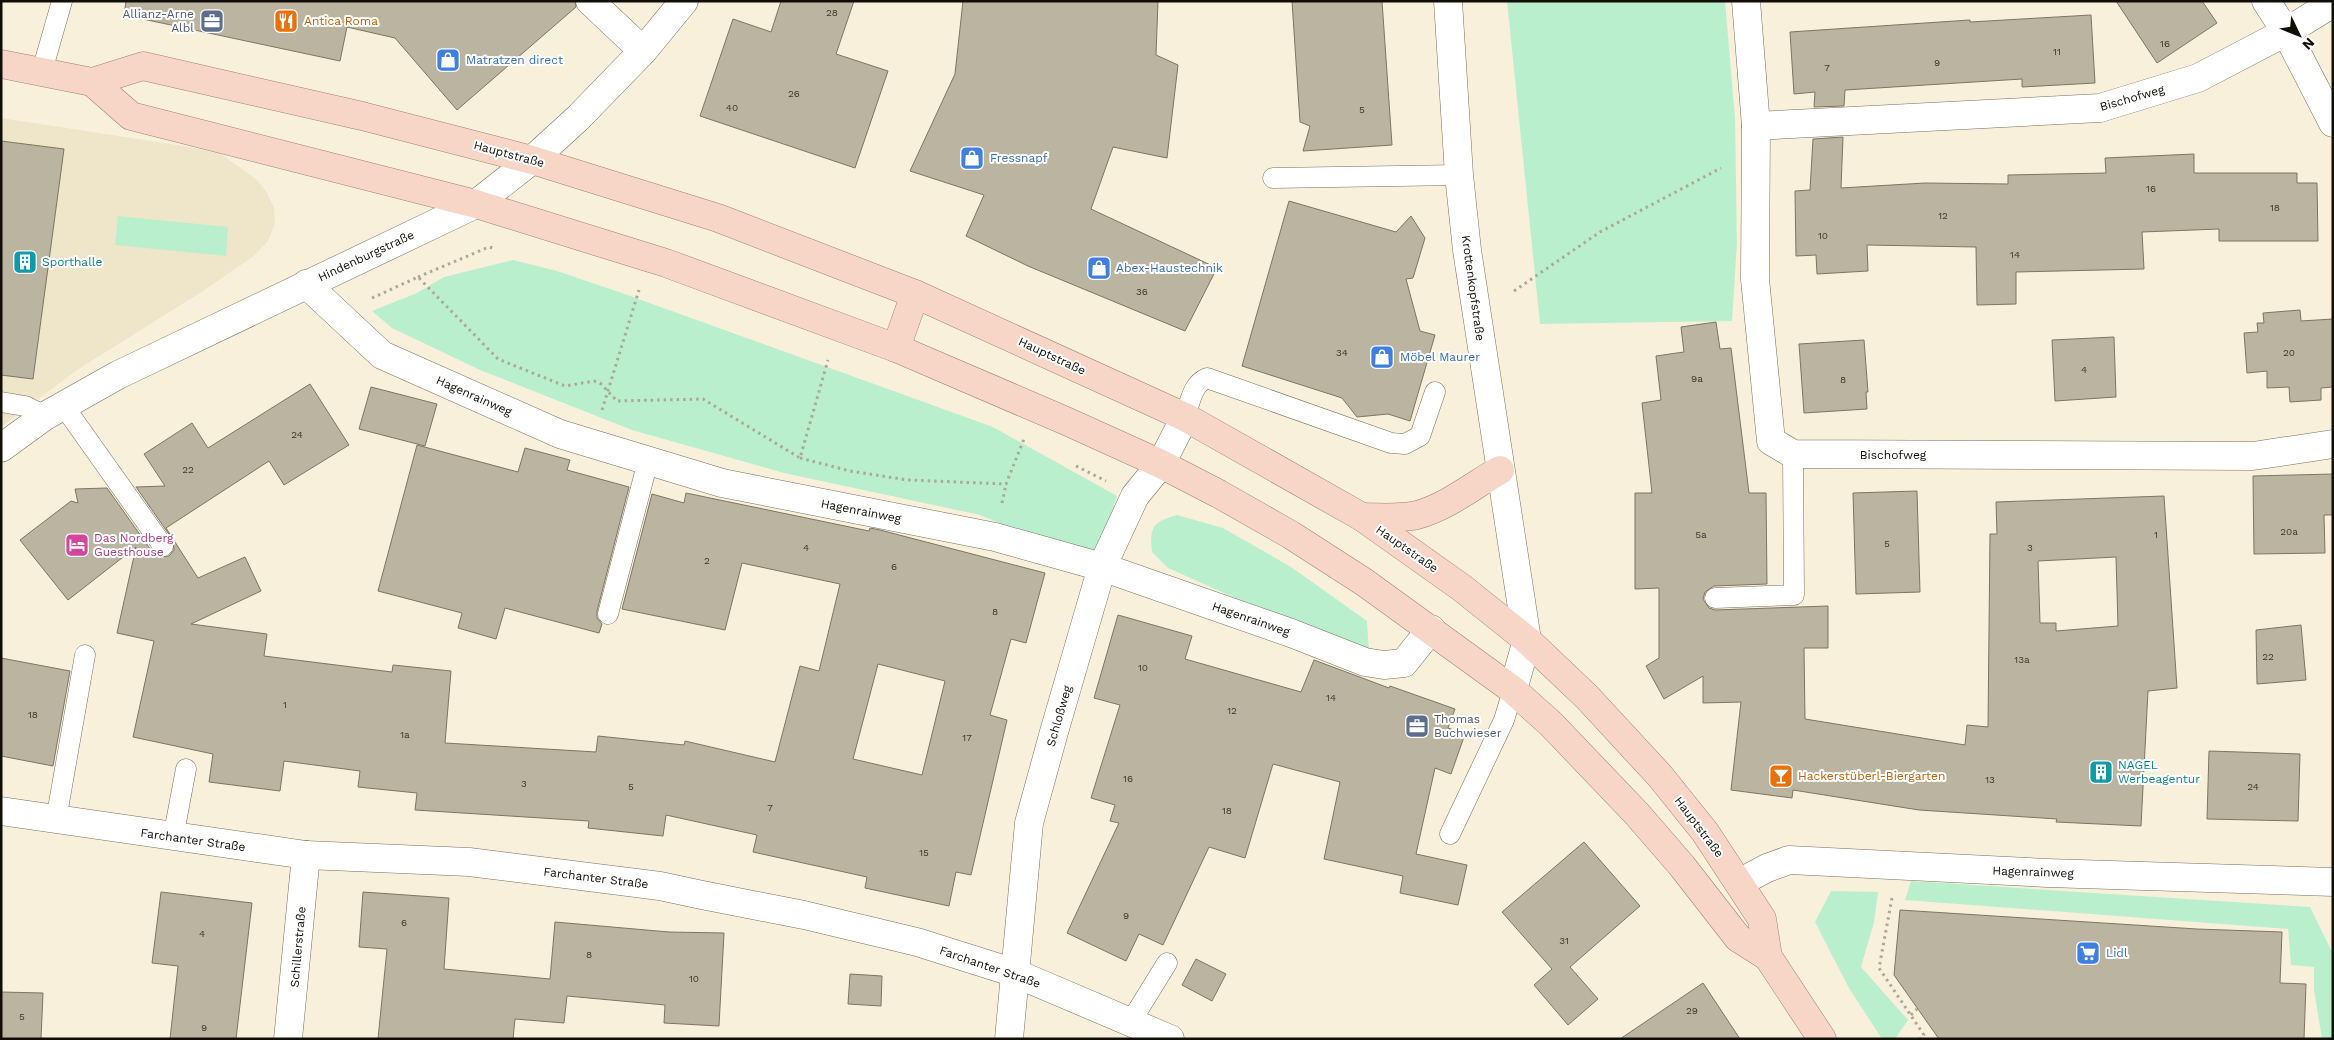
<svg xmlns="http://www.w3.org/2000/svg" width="2334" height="1040" font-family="'Work Sans',sans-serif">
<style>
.built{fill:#efe5c9}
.green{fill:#baefce}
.building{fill:#bbb4a0;stroke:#7c7563;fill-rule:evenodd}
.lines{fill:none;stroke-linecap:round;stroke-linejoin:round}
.lane-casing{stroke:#766f5d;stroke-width:21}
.street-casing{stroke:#766f5d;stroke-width:29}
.secondary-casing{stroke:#766f5d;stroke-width:29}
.primary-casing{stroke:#a37e6c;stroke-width:29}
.path{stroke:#ada796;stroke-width:3;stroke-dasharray:2.5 4;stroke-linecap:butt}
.lane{stroke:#fff;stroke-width:20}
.street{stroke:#fff;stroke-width:28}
.secondary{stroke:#fff;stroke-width:28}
.primary{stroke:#f7d6c8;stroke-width:28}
.labels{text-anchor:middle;stroke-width:4;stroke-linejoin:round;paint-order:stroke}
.number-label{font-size:10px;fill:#3c382d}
.service-label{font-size:12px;fill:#4e5e75;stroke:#fff;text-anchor:end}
.food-label{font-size:12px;fill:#c56008;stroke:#fff;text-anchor:start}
.shop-label{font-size:12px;fill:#366cbe;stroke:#fff;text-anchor:start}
.street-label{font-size:12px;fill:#110e07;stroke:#fff}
.culture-label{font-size:12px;fill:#0d838f;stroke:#fff;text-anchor:start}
.hotel-label{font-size:12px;fill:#b23c85;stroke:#fff;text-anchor:start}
</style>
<rect width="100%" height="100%" fill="#f8f0db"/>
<!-- built -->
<polygon class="built" points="1,118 190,147 221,154 257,180 267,193 274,208 275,223 268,241 255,255 203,291 77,370 1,427"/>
<!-- green -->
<g class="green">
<polygon points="1507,1 1725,1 1735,118 1737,242 1732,321 1540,324"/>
<polygon points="118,216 228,227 226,256 115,245"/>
<polygon points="513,260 557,271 619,292 993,427 1117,496 1096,557 1017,530 980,515 784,473 632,430 480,370 392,328 372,311 417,293 444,277"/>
<path d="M 1177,515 L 1223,528 L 1291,567 L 1367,621 L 1369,652 L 1327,639 L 1168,568 L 1152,552 C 1149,527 1153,522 1177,515 Z"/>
<polygon points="1911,881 2310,907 2333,954 2333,1039 2322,1039 2314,990 2314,967 2291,965 2288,929 1905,900"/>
<polygon points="1831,891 1878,892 1874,922 1861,967 1908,1020 1895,1039 1882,1039 1849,988 1815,922"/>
</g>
<!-- building -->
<g class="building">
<polygon points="126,1 575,1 576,7 457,110 395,38 347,27 340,61 124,15"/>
<polygon points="781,1 854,1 836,54 888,71 855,168 700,116 733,19 771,32"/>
<polygon points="963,1 1158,1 1156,55 1178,65 1167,158 1113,147 1091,209 1217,268 1185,331 1028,266 966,236 984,195 910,171 955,74"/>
<polygon points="1292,1 1382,1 1392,145 1303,151 1310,126 1300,122"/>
<polygon points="2116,1 2202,1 2217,23 2157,63"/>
<polygon points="2091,15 2095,83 2022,87 2022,79 1845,90 1844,106 1814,107 1815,92 1794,94 1790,32 1970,20 1970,22"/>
<polygon points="1843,137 1841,188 1925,183 2008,184 2008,175 2106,173 2105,158 2194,154 2194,173 2297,173 2297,183 2317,183 2318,241 2219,241 2219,229 2142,232 2144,269 2016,272 2016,304 1977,305 1976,247 1867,245 1868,271 1817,274 1816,255 1796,256 1795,191 1810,190 1813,139"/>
<polygon points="1,141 64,149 33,379 1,375"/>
<polygon points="1289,201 1396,232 1411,216 1425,238 1413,278 1406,279 1420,331 1435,335 1410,421 1388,414 1357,417 1342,398 1242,366"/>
<polygon points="2300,310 2301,321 2333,319 2333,387 2321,388 2321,400 2290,402 2289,387 2267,388 2267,371 2247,373 2244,333 2258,332 2257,323 2264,323 2263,313"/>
<path d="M 1716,322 L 1720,349 L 1731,348 L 1749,493 L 1766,493 L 1767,584 L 1714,586 L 1705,592 L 1703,599 L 1709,608 L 1715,610 L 1828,606 L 1828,648 L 1804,648 L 1805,719 L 1965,745 L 1967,725 L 1988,727 L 1990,534 L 1997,534 L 1996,502 L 2164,496 L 2177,688 L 2148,691 L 2141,826 L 2056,822 L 2057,819 L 1919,810 L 1793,790 L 1792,798 L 1731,790 L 1741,702 L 1703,703 L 1703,676 L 1664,699 L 1646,666 L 1659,658 L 1659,588 L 1635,589 L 1635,493 L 1652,493 L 1642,403 L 1661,400 L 1656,356 L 1684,352 L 1681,327 ZM 2116,557 L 2118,626 L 2056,631 L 2056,623 L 2040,623 L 2038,561 Z"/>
<polygon points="2114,337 2116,397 2055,401 2052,340"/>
<polygon points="1864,340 1868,392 1866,392 1867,409 1804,413 1799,344"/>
<path d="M 310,384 L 349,445 L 284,485 L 269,461 L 166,528 L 198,578 L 245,557 L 261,591 L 191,624 L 267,634 L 264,656 L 392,672 L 393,665 L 451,671 L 445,743 L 596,752 L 598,736 L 684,745 L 685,741 L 775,762 L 800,666 L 819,671 L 840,584 L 742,563 L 725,630 L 622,609 L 652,494 L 684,503 L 686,493 L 869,531 L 870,528 L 880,530 L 1045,573 L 1026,643 L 1011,639 L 990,715 L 1007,720 L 971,875 L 956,872 L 949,906 L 865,888 L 867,877 L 753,852 L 757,835 L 666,815 L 663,836 L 588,828 L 589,821 L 415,810 L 417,793 L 358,787 L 360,771 L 284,761 L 280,791 L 209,782 L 213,754 L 133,737 L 154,641 L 117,633 L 136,547 L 68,600 L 20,540 L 71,501 L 78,503 L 75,489 L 107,488 L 153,553 L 159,557 L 169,556 L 174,550 L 173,540 L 136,487 L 165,486 L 144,454 L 192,423 L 208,448 ZM 878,664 L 945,681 L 922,775 L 853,759 Z"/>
<polygon points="371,387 437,404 425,446 359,429"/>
<polygon points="417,445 518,472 525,448 570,460 567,470 629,487 597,611 597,618 602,624 599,633 505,608 496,639 458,628 462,613 378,591"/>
<polygon points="2333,474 2333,515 2324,515 2325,553 2254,554 2253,476"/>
<polygon points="1917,491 1920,592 1856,594 1853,493"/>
<polygon points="1118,615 1192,636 1185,659 1301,692 1314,660 1389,688 1390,686 1455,709 1448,728 1465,734 1451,774 1435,768 1416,854 1467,865 1458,905 1400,893 1403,876 1324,859 1340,782 1273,764 1245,858 1209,847 1163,945 1139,934 1126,961 1067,933 1119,823 1110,821 1115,805 1091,798 1120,705 1094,698"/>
<polygon points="2301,625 2306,680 2257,684 2256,630"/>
<polygon points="1,658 70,671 53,766 1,756"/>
<polygon points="2209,751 2300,754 2298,821 2207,819"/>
<polygon points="1584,842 1640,906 1570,967 1598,999 1568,1025 1534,985 1552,969 1502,912"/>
<polygon points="161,892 252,903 236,1039 170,1039 178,966 152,963"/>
<polygon points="363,892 449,898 444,969 550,979 555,922 669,932 724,933 719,1026 664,1023 665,1005 567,996 564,1023 515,1019 513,1039 378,1039 387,949 359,947"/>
<polygon points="1900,910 2197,929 2282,932 2280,983 2306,984 2304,1039 1939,1039 1894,975"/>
<polygon points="1196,959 1226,974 1212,1001 1182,985"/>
<polygon points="850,974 882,976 881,1006 848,1004"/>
<polygon points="1703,983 1740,1039 1620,1039"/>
<polygon points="1,992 43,993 41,1039 1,1039"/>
</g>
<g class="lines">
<!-- lane casing -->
<g class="lane-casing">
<g id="lane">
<polyline points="42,71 62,1"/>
<polyline points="1273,178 1459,175"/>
<polyline points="1,402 25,406 45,416"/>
<polyline points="63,405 163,546"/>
<path d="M 1185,417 C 1190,403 1192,384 1207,378 L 1391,443 L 1405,444 L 1420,436 L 1435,392"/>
<polyline points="1715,598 1794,595 1793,454"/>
<polyline points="608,614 648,461"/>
<polyline points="56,820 85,655"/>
<polyline points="1450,834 1504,720 1513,690"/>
<polyline points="173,838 186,769"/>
<polyline points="1130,1023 1167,963"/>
</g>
</g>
<!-- street casing -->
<g class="street-casing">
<g id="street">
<polyline points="590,1 643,51"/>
<polyline points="1746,1 1756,126 1755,279 1771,441 1793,454 2253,456 2333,444"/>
<polyline points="2266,1 2286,32 2333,123"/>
<polyline points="1756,126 2100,108 2198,78 2286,32 2333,3"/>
<polyline points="306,284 382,355 560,434 722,483 995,537 1102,567 1291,633 1365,662 1384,665 1404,663 1431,629"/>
<polyline points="1,448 45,416 118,375 476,204 532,160 578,118 643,51 684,1"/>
<polyline points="1,811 306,855 469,862 660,886 702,895 804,915 917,942 1015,973 1170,1039"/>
<polyline points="1739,883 1767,868 1789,860 2047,873 2333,882"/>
<polyline points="288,1039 306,855"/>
<polyline points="1009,1039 1029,823 1054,732 1102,567 1135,496 1161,464 1185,417"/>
</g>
</g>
<!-- secondary casing -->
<g class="secondary-casing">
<polyline id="secondary" points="1448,1 1459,175 1467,250 1527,640 1513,690"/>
</g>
<!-- primary casing -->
<g class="primary-casing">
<g id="primary">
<polyline points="1,64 92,82 131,116 476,204 666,263 896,348 1066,421 1161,464 1219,494 1291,535 1364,582 1513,690 1551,724 1637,814 1682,866 1738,938 1768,957 1822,1039"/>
<polyline points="92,82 143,66 362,116 532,160 718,218 915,294 1185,417 1362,517 1462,588 1527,640 1587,697 1660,776 1705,832 1762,919 1768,957"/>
<polyline points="896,348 915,294"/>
<path d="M 1362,517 C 1380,517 1399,519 1417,515 C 1447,507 1474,485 1500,470"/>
</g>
</g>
<!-- path -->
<g class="path">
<polyline points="418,277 489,247 493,248"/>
<polyline points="1514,291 1600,232 1721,168"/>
<polyline points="372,298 418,277 498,359 565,386 594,381 600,383 617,401 703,399 800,458 828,360"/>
<polyline points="602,410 639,290"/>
<polyline points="800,458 850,471 908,480 1006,484 1024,439"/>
<polyline points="1076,466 1106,481"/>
<polyline points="1002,503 1006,484"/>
<polyline points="1892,898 1879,968 1924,1035 1920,1039"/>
<polyline points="1911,1015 1917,1009"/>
</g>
<!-- lane -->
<use href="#lane" class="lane"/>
<!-- street -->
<use href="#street" class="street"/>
<!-- secondary -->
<use href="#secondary" class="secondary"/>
<!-- primary -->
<use href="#primary" class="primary"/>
</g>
<!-- icons -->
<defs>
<g id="office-square" transform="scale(1.25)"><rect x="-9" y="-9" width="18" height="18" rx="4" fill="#5c6f8a" stroke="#fff"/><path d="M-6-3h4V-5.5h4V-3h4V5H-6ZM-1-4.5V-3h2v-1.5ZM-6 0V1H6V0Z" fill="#fff"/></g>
<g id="restaurant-square" transform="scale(1.25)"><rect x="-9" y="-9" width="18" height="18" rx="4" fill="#e8710a" stroke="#fff"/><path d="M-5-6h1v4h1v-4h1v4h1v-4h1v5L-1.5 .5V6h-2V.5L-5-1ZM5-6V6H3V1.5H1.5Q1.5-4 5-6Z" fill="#fff"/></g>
<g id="shop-square" transform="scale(1.25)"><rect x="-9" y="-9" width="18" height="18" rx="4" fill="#3f7fe0" stroke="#fff"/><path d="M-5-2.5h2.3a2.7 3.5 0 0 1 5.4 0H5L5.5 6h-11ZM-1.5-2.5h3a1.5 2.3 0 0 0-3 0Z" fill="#fff"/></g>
<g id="building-square" transform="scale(1.25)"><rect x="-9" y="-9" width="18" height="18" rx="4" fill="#0f9aa8" stroke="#fff"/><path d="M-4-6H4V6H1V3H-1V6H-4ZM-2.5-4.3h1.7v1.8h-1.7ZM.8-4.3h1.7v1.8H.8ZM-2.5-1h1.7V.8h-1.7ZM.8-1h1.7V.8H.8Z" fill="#fff"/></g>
<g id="hotel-square" transform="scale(1.25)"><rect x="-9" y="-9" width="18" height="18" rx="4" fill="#d1479c" stroke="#fff"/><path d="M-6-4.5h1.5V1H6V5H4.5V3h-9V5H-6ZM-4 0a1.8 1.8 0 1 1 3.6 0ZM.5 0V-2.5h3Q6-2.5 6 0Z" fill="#fff"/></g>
<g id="bar-square" transform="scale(1.25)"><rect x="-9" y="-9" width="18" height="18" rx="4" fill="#e8710a" stroke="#fff"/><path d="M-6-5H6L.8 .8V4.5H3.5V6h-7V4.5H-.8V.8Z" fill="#fff"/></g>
<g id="supermarket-square" transform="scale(1.25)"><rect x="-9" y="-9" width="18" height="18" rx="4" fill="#3f7fe0" stroke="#fff"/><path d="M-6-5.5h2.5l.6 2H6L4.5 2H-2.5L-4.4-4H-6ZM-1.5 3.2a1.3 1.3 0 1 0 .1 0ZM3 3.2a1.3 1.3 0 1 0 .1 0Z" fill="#fff"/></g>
</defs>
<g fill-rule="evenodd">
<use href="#office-square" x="212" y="21"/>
<use href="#restaurant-square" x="286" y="21"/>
<use href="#shop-square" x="448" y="60"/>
<use href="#shop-square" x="972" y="158"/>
<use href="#building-square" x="25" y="262"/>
<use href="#shop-square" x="1099" y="268"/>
<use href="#shop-square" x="1382" y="357"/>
<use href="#hotel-square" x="77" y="545"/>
<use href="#office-square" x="1417" y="726"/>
<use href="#building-square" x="2101" y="772"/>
<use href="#bar-square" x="1781" y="776"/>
<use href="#supermarket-square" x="2088" y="953"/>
</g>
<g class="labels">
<!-- number labels -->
<g class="number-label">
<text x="832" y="16">28</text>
<text x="2165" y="47">16</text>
<text x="2057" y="55">11</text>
<text x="1937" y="66">9</text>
<text x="1827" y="71">7</text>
<text x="794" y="97">26</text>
<text x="732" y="111">40</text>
<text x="1362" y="113">5</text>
<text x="2151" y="192">16</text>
<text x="2275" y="211">18</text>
<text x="1943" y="219">12</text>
<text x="1823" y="239">10</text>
<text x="2015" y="258">14</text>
<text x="1142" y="295">36</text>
<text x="1342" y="356">34</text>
<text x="2289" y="356">20</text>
<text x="2084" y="373">4</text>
<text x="1697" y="382">9a</text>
<text x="1843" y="383">8</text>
<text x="297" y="438">24</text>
<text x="188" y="473">22</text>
<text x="2289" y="535">20a</text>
<text x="1701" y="538">5a</text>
<text x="2156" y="538">1</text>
<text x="1887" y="547">5</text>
<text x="806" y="551">4</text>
<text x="2030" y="551">3</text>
<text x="707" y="564">2</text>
<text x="894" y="570">6</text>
<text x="995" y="615">8</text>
<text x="2268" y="660">22</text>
<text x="2022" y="663">13a</text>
<text x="1143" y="671">10</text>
<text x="1331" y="701">14</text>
<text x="285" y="708">1</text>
<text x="1232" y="714">12</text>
<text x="33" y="718">18</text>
<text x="405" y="738">1a</text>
<text x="967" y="741">17</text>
<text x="1128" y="782">16</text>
<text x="1990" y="783">13</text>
<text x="524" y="787">3</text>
<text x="631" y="790">5</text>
<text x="2253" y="790">24</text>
<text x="770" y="811">7</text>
<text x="1227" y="814">18</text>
<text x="924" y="856">15</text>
<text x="1126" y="919">9</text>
<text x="404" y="926">6</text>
<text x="202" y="937">4</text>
<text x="1564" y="944">31</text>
<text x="589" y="958">8</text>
<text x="694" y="982">10</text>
<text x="1692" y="1014">29</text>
<text x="22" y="1020">5</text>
<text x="204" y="1031">9</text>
</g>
<!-- service labels -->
<g class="service-label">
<text x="194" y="18">Allianz-Arne<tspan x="194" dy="14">Albl</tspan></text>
<text x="1434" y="723" text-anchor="start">Thomas<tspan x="1434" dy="14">Buchwieser</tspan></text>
</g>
<!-- food labels -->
<g class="food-label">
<text x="304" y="25">Antica Roma</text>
<text x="1798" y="780">Hackerstüberl-Biergarten</text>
</g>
<!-- shop labels -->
<g class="shop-label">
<text x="466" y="64">Matratzen direct</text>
<text x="990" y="162">Fressnapf</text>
<text x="1116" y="272">Abex-Haustechnik</text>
<text x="1400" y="361">Möbel Maurer</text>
<text x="2106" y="957">Lidl</text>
</g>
<!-- street labels -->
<g class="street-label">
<text transform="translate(2132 98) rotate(-16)" y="4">Bischofweg</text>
<text transform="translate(509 154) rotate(15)" y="4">Hauptstraße</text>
<text transform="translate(366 256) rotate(-25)" y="4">Hindenburgstraße</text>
<text transform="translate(1473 288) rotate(82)" y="4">Krottenkopfstraße</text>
<text transform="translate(1052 356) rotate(25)" y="4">Hauptstraße</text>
<text transform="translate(474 396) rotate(24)" y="4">Hagenrainweg</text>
<text x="1893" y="459">Bischofweg</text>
<text transform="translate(861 511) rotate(11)" y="4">Hagenrainweg</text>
<text transform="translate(1407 549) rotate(35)" y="4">Hauptstraße</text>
<text transform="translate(1251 619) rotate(19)" y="4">Hagenrainweg</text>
<text transform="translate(1059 716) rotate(-74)" y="4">Schloßweg</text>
<text transform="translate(1699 827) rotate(53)" y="4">Hauptstraße</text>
<text transform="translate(193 840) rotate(8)" y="4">Farchanter Straße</text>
<text transform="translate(2033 872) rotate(2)" y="4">Hagenrainweg</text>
<text transform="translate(596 878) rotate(7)" y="4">Farchanter Straße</text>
<text transform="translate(298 947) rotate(-85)" y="4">Schillerstraße</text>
<text transform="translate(990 967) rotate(19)" y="4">Farchanter Straße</text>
</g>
<!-- culture labels -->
<g class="culture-label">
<text x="42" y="266">Sporthalle</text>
<text x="2118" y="769">NAGEL<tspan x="2118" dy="14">Werbeagentur</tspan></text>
</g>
<!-- hotel labels -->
<g class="hotel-label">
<text x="94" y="542">Das Nordberg<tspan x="94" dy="14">Guesthouse</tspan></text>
</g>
</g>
<!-- border -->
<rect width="2334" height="1040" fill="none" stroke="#110e07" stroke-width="5"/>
<!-- north arrow -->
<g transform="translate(2299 35) rotate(133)" stroke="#ffffff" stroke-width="4" paint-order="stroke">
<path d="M0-4L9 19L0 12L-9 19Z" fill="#110e07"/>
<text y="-8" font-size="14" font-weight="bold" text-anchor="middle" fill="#110e07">N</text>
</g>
</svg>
